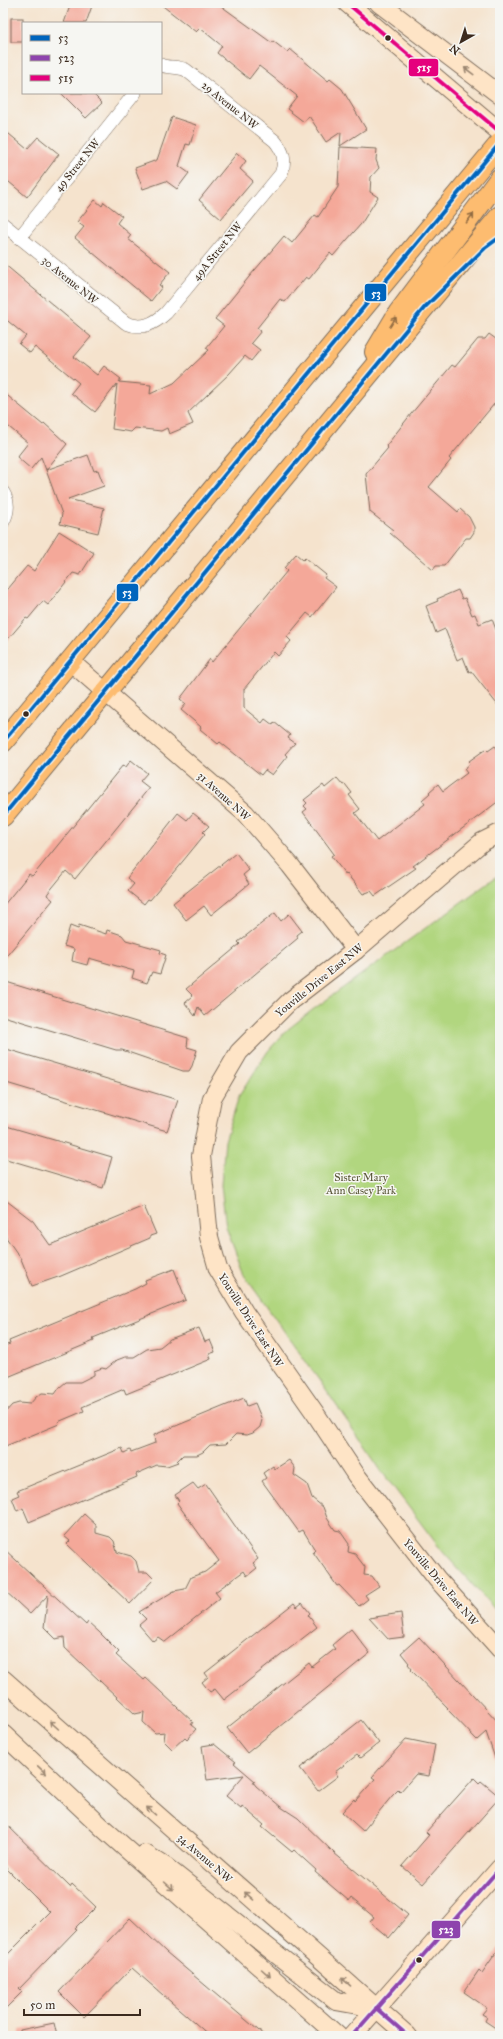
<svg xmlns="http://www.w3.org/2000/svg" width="503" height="2039" font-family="'IM FELL Great Primer',serif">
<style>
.green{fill:#b1d67f;stroke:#76804e}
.building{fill:#f4a899}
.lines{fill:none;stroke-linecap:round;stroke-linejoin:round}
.street-casing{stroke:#7c6b5b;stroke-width:14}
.secondary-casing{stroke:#7c6b5b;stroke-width:20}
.primary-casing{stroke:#7c6b5b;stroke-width:22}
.street{stroke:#fff;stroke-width:13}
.secondary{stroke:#fee4c6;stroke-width:18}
.primary{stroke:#fdbc70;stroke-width:20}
.bus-1-casing{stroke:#f6f6f2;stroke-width:7}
.bus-2-casing{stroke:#f6f6f2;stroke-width:7}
.bus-3-casing{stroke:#f6f6f2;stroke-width:7}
.bus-1{stroke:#0065bd;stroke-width:4}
.bus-2{stroke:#8e44ad;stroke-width:4}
.bus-3{stroke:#e5007d;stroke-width:4}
.oneway{stroke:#9c8772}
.oneway2{stroke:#926c43}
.bus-dot{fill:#3b2a1e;stroke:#f6f6f2;stroke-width:1.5}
.labels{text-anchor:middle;stroke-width:3;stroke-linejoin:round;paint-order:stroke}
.street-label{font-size:11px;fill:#3b2a1e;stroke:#f6f6f2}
.park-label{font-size:11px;fill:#585536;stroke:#f6f6f2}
.line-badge{stroke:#f6f6f2;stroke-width:1.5}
.badge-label{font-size:11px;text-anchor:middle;font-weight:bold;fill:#fff}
</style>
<rect width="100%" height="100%" fill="#f6f6f2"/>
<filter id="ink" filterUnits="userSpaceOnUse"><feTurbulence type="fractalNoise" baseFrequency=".025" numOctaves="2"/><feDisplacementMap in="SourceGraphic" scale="8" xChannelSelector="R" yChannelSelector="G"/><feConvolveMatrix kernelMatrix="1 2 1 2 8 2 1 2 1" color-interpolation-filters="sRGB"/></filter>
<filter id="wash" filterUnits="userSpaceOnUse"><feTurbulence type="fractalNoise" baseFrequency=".012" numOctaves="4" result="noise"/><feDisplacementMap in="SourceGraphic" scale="16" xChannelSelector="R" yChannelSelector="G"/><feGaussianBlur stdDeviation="0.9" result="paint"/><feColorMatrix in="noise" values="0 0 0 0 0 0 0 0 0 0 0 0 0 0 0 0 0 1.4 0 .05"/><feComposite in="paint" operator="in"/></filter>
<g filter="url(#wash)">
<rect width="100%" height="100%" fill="#f5e3cd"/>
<!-- green -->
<polygon class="green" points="500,874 500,1615 442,1551 382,1472 319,1380 244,1275 226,1227 221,1185 225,1141 239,1096 268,1051 287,1030 311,1011"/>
<g id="blocks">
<!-- building -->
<g class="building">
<polygon points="71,3 93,3 86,23 64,23"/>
<polygon points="159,3 217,3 272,43 273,41 287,52 290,49 328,81 330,79 342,89 366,129 340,146 341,132 326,142 309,116 304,122 287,109 297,96 259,66 249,79 217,53 222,46 200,28 196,32"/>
<rect x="11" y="18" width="12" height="24"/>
<polygon points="61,93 92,93 102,103 86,118"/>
<polygon points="172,117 196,125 190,145 186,144 179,166 189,173 177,189 166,181 143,189 135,168 157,160"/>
<polygon points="3,129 27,149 38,137 59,154 27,197 3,177"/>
<polygon points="340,147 377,149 376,160 379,168 371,177 370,192 378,197 361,224 333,256 330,253 309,279 306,277 285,302 280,299 257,328 261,331 251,343 260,350 251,361 245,356 229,374 188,413 193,424 169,434 167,428 161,431 135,428 131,432 112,429 117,384 95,412 71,393 79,383 35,347 30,353 19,344 26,336 3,317 3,263 91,337 74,357 97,375 104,366 121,379 119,382 151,385 150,394 174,383 209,350 206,348 224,326 215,319 249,277 284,236 292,243 315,215 318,217 338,187"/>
<polygon points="237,153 246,161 240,169 253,181 221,219 199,200"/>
<polygon points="95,200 102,206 104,202 122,216 117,223 131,235 128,239 170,272 159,285 162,287 151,301 75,238 84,227 77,222"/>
<polygon points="489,334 500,342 500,397 449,458 451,460 429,487 458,512 460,509 469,517 474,527 474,532 470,538 466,538 444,566 436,566 433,570 390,533 393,530 370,512 366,474 388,448 386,446 411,414 452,365 455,367 478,339 485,339"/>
<polygon points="3,392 43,425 44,423 67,444 46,470 41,457 31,469 17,457 28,443 3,422"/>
<polygon points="88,455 94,471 98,470 104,486 68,499 104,508 98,533 60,524 62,514 46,470"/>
<polygon points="59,531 94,553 80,575 73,573 48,605 43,601 28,619 26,618 3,645 3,595 27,566 34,571"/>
<polygon points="296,554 303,560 305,558 326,575 324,578 336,587 312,617 307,613 287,637 291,641 278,656 274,652 244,689 244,708 262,723 265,719 273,725 274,722 290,735 288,738 295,743 285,754 287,756 272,775 265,770 261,775 220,742 218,744 200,729 201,727 181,710 186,704 180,699 210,659 212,662 287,571 284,568"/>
<polygon points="458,590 462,599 465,598 472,615 475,614 479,624 492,619 500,640 500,708 471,671 469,672 463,657 457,660 445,629 436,633 426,606 438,601 437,599"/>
<polygon points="495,746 500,752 500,800 413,866 416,868 375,896 371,891 363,894 347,874 346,875 331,856 334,854 303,812 307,809 304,806 307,803 304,800 323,785 325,788 337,778 343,785 345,784 352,793 349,795 360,809 355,813 377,841 425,804 422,800 430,793 429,792 438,784 443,791 467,773 464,769 471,763 469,761 486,749 488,751"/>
<polygon points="131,760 147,773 140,781 149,788 75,879 66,871 48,893 47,895 53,900 3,960 3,906 29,874 32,876 36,872 123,765 126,767"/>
<polygon points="178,813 187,820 193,813 209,826 203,832 205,834 183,861 150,900 148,899 144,904 128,891 134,884 127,878"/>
<polygon points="236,853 249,870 243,875 249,884 211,915 204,906 186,920 173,903"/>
<polygon points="275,913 281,921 289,914 302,931 297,935 298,938 205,1016 198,1007 195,1016 185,1003 193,996 186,989 240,944 238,942"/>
<polygon points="79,925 106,934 107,930 122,935 126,940 161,950 160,953 166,955 160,974 152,972 147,983 132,978 134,971 89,958 87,965 72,961 74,949 64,946 70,926 78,929"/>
<polygon points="3,981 188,1038 187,1047 197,1050 192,1066 189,1071 183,1071 122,1050 116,1050 3,1016"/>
<polygon points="3,1048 178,1100 167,1131 3,1082"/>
<polygon points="3,1125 112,1157 103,1188 3,1158"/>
<polygon points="3,1198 33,1221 50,1245 144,1206 156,1234 150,1236 150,1238 61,1276 32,1286 21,1259 3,1233"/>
<polygon points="174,1269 186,1300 93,1338 94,1341 3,1379 3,1346 10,1344 9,1341 135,1289 146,1283 145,1280"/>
<polygon points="199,1328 205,1342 210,1340 215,1352 209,1354 211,1359 126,1394 124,1389 82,1407 84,1411 58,1422 59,1424 3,1447 3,1415 12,1405 19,1403 30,1404 36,1397 42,1393 55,1394 60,1387 66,1382 80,1382 94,1375 94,1371 102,1368 106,1369 117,1360 125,1357 134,1357 147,1349 160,1347 170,1339"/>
<polygon points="244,1398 247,1406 255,1403 262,1420 260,1427 253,1433 247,1435 236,1434 226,1444 210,1445 203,1452 197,1455 183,1455 177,1461 178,1462 167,1466 157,1465 136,1474 137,1477 29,1522 23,1508 17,1511 12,1498 19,1495 17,1491 122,1448 124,1453 130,1450 131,1452 155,1443 154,1435"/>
<polygon points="289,1460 295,1468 294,1475 307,1484 312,1498 323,1507 327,1518 335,1530 340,1531 349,1544 348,1552 355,1554 365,1567 364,1575 372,1576 379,1586 365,1595 368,1599 359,1606 339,1585 337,1586 313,1552 315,1550 303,1530 299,1532 262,1481 266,1478 263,1473 273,1466 275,1469"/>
<polygon points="193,1483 198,1489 206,1484 258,1559 253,1563 257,1568 247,1576 244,1571 215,1592 220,1598 165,1642 158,1637 153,1641 139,1625 146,1619 139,1612 174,1591 185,1589 191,1577 205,1572 219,1561 177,1503 179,1501 175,1495"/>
<polygon points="84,1514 96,1525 96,1533 110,1537 114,1541 117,1552 131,1556 136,1561 139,1572 147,1572 154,1579 130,1604 67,1544 70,1541 64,1536"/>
<polygon points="3,1548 86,1625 88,1622 99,1632 119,1652 116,1655 144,1680 146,1678 193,1722 191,1725 196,1729 187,1739 185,1737 172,1749 164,1741 165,1732 155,1733 143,1722 144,1712 135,1714 65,1648 64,1637 56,1639 44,1627 48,1595 30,1614 3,1589"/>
<polygon points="294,1603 297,1607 302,1603 310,1613 308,1615 317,1627 224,1700 215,1689 210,1692 202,1682 208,1677 205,1673"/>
<polygon points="401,1613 404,1637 388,1639 369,1618"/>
<polygon points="351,1629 370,1653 247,1753 227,1728 309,1663 312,1667 335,1649 332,1645"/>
<polygon points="419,1637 500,1724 500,1767 498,1767 486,1732 477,1740 447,1709 448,1708 411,1670 412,1669 408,1664 409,1663 401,1653"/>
<polygon points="361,1720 379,1743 360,1758 357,1755 335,1772 338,1776 318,1791 300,1768"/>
<polygon points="406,1739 435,1745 429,1776 416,1774 400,1792 398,1790 392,1796 363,1831 342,1812 354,1799 355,1801 375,1779 372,1777"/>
<polygon points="214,1744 236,1762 234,1763 255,1781 253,1782 256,1786 281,1807 298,1818 334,1853 408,1915 389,1938 370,1922 374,1917 351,1898 349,1901 315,1872 316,1870 294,1850 292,1852 262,1827 264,1825 242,1806 241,1808 226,1796 244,1775 207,1780 202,1746"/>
<polygon points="474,1778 479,1783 481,1781 500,1797 423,1884 402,1866 429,1835 426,1832"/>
<polygon points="3,1821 70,1887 72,1884 96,1907 75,1928 77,1929 19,1989 22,1992 3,2011 3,1959 50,1912 3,1865"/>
<polygon points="130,1918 166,1952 265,2036 210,2036 132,1968 84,2017 59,1992"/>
<polygon points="500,1947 500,2031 485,2021 487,2017 482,2014 487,2008 464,1992 479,1970 482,1973"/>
<polygon points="54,2023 57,2036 20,2036 20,2030"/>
</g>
</g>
</g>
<g filter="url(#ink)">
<use href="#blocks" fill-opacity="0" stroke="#7c6b5b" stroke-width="1"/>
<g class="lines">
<!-- street casing -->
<g class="street-casing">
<g id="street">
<path d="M 3,224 L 126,323 C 142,330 154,324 166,313 L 281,174 C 286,161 284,152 275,141 L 186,70 C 178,66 166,68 161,65"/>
<polyline points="19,238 135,93"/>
<path d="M 3,492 C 9,502 9,511 3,522"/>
</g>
</g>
<!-- secondary casing -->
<g class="secondary-casing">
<g id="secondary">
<polyline points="347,3 500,132"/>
<polyline points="379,3 500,95"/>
<polyline points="71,662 245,813 290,865 356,950"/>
<polyline points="500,833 482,842 356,950 290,1001 239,1052 212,1098 201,1156 209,1237 218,1269 244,1312 315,1413 356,1475 437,1579 500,1649"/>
<polyline points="3,1679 408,2036"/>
<polyline points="3,1734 104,1829 338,2036"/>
<polyline points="145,1854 166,1867 336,2001 375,2008"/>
<polyline points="352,2036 500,1868"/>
</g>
</g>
<!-- primary casing -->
<g class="primary-casing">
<g id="primary">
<polyline points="375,352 399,312 500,178"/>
<polyline points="3,742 500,143"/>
<polyline points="3,816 500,216"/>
</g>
</g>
<!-- street -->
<use href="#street" class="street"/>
<!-- secondary -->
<use href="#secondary" class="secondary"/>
<!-- primary -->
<use href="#primary" class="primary"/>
<!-- bus-1 casing -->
<g class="bus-1-casing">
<g id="bus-1">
<polyline points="3,742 500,143"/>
<polyline points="3,816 425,307 485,248 500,237"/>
</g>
</g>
<!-- bus-2 casing -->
<g class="bus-2-casing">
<g id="bus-2">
<polyline points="376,2008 408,2036"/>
<polyline points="352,2036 500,1868"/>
</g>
</g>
<!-- bus-3 casing -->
<g class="bus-3-casing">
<polyline id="bus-3" points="347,3 500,132"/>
</g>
<!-- bus-1 -->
<use href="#bus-1" class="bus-1"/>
<!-- bus-2 -->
<use href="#bus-2" class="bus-2"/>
<!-- bus-3 -->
<use href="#bus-3" class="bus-3"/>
</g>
<!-- one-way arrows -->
<defs><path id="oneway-shaft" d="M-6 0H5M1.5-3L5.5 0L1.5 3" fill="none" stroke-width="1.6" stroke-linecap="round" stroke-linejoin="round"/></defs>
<g class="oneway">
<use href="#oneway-shaft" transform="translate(469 71) rotate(-143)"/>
<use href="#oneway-shaft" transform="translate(54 1725) rotate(-138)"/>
<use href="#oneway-shaft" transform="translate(42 1770) rotate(43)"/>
<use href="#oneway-shaft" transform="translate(151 1811) rotate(-139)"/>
<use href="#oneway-shaft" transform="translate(169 1886) rotate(42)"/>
<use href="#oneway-shaft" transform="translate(249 1896) rotate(-139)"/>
<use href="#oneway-shaft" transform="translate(266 1973) rotate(42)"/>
<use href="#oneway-shaft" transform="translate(346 1982) rotate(-139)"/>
</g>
<g class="oneway2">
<use href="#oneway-shaft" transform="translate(470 218) rotate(-53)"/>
<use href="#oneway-shaft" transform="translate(393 322) rotate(-58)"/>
</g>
</g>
<!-- markers -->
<g class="bus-dot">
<circle cx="388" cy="38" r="3.5"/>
<circle cx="26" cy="714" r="3.5"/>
<circle cx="419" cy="1960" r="3.5"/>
</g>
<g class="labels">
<!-- street labels -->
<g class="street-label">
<text transform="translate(230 105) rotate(39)" y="4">29 Avenue NW</text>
<text transform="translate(77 165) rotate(-51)" y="4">49 Street NW</text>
<text transform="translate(217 251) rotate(-51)" y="4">49A Street NW</text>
<text transform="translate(70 280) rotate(39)" y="4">30 Avenue NW</text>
<text transform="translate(224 796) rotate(42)" y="4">31 Avenue NW</text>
<text transform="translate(319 980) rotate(-39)" y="4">Youville Drive East NW</text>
<text transform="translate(251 1320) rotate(57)" y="4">Youville Drive East NW</text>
<text transform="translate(441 1582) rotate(50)" y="4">Youville Drive East NW</text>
<text transform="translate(205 1858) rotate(41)" y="4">34 Avenue NW</text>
</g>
<!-- park labels -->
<g class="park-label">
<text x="361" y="1181">Sister Mary<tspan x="361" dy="13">Ann Casey Park</tspan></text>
</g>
</g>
<g class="line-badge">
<rect x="408" y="58" width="31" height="19" rx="4" fill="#e5007d"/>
<rect x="364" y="283" width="23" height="19" rx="4" fill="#0065bd"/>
<rect x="116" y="583" width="23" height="19" rx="4" fill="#0065bd"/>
<rect x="431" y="1920" width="30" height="19" rx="4" fill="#8e44ad"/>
</g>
<g class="badge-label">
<text x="424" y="71">515</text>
<text x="376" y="297">53</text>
<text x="127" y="596">53</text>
<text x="446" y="1933">523</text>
</g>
<!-- margin -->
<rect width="503" height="2039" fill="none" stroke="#f6f6f2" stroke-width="16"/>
<!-- legend -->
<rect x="22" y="22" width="140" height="72" fill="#f6f6f2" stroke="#aba49d"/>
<rect x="30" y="35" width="20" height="6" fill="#0065bd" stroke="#aba49d"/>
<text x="58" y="42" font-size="12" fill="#3b2a1e">53</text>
<rect x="30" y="55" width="20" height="6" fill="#8e44ad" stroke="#aba49d"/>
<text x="58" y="62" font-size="12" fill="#3b2a1e">523</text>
<rect x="30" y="75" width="20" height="6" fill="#e5007d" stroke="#aba49d"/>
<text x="58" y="82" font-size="12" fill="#3b2a1e">515</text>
<!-- north arrow -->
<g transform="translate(461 42) rotate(219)" stroke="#f6f6f2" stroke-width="3" paint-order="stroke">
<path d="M0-3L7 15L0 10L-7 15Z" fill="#3b2a1e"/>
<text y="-6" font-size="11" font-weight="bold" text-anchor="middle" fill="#3b2a1e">N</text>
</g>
<!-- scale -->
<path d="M24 2009v6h116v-6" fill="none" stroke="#3b2a1e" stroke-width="2"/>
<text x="30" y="2009" font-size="12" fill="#3b2a1e" stroke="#f6f6f2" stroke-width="3" paint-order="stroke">50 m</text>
</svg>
